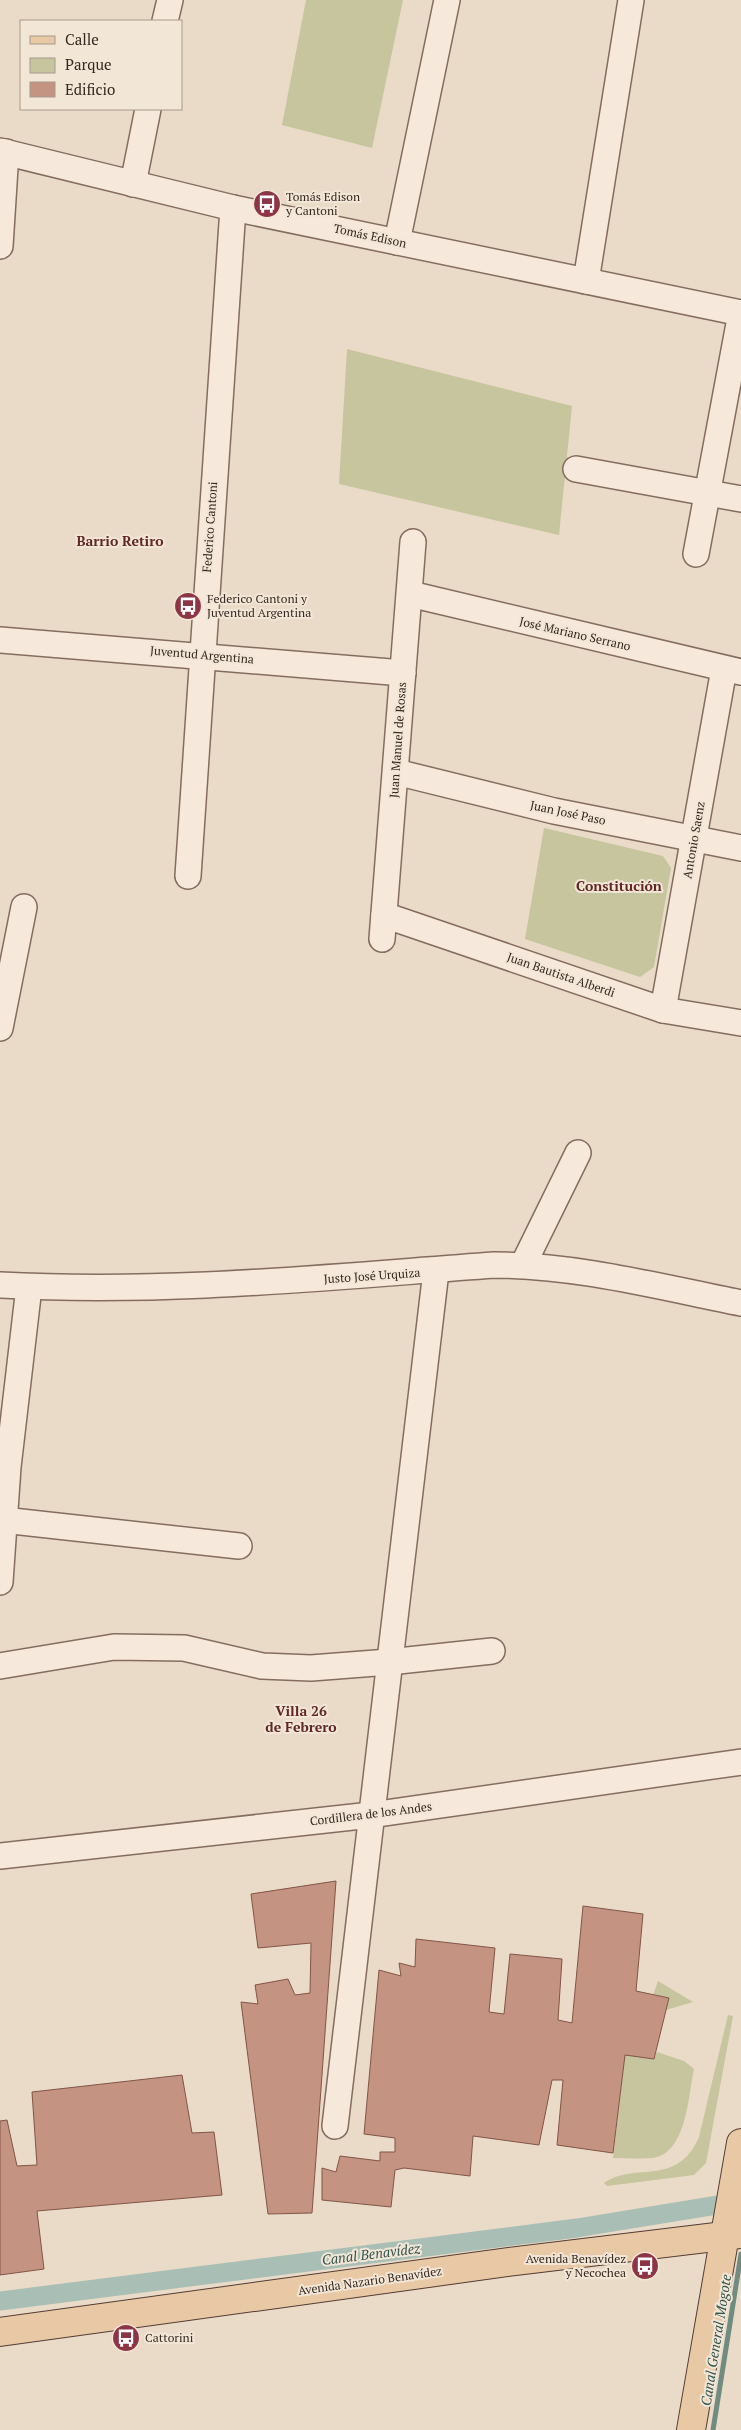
<svg xmlns="http://www.w3.org/2000/svg" width="741" height="2430" font-family="'PT Serif',serif">
<style>
.green{fill:#c7c59d}
.lines{fill:none;stroke-linecap:round;stroke-linejoin:round}
.stream{stroke:#708c81;stroke-width:5}
.canal{stroke:#a9bfb5;stroke-width:19}
.building{fill:#c49382;stroke:#815547}
.minor-casing{stroke:#846d5f;stroke-width:28}
.major-casing{stroke:#533c33;stroke-width:30}
.minor{stroke:#f6e9db;stroke-width:25}
.major{stroke:#e9c8a5;stroke-width:28}
.labels{text-anchor:middle;stroke-width:4;stroke-linejoin:round;paint-order:stroke}
.poi-label{font-size:12px;fill:#362821;stroke:#f2e6d7;text-anchor:start}
.street-label{font-size:12px;fill:#362821;stroke:#f2e6d7}
.neighbourhood-label{font-size:14px;font-weight:bold;fill:#5f2725;stroke:#f2e6d7}
.water-label{font-size:14px;font-style:italic;fill:#32544d;stroke:#f2e6d7}
</style>
<rect width="100%" height="100%" fill="#eadac8"/>
<!-- green -->
<g class="green">
<polygon points="306,0 403,0 372,148 282,125"/>
<polygon points="347,349 572,406 559,535 339,484"/>
<polygon points="544,828 663,856 671,868 654,967 640,977 525,939"/>
<polygon points="658,1981 693,2002 666,2010 669,1998 653,1995"/>
<path d="M 728,2015 L 733,2016 L 706,2163 L 694,2175 L 607,2186 L 604,2183 C 636,2161 677,2188 699,2137 Z"/>
<path d="M 657,2052 L 684,2061 L 694,2069 C 688,2096 687,2154 652,2158 C 640,2159 626,2158 613,2158 L 625,2055 L 654,2058 Z"/>
</g>
<g class="lines">
<!-- stream -->
<polyline class="stream" points="713,2430 741,2254"/>
<!-- canal -->
<polyline class="canal" points="0,2301 577,2228 741,2201"/>
</g>
<!-- building -->
<g class="building">
<polygon points="336,1881 312,2213 268,2214 241,2002 258,2004 255,1985 288,1979 295,1995 310,1993 311,1943 258,1948 251,1894"/>
<polygon points="583,1906 643,1914 636,1991 669,1998 654,2059 625,2055 613,2153 557,2145 563,2080 552,2080 539,2145 473,2136 470,2176 404,2168 395,2170 391,2207 322,2200 322,2168 336,2172 340,2156 380,2161 380,2152 395,2152 395,2138 364,2134 379,1970 401,1976 399,1963 415,1967 416,1939 495,1948 489,2012 504,2014 510,1954 562,1959 558,2020 572,2023"/>
<polygon points="182,2075 192,2133 214,2132 222,2195 37,2211 44,2269 0,2275 0,2121 7,2120 17,2166 37,2165 32,2092"/>
</g>
<g class="lines">
<!-- minor casing -->
<g class="minor-casing">
<g id="minor">
<polyline points="165,21 170,0"/>
<polyline points="0,151 233,208 741,313"/>
<polyline points="133,184 148,109"/>
<polyline points="397,242 447,0"/>
<polyline points="0,246 6,152"/>
<polyline points="586,281 631,0"/>
<polyline points="576,469 741,499"/>
<polyline points="696,554 741,313"/>
<polyline points="410,594 741,672"/>
<polyline points="0,640 403,673"/>
<polyline points="396,772 554,811 741,848"/>
<polyline points="188,876 233,208"/>
<polyline points="384,915 663,1010 741,1023"/>
<polyline points="382,939 413,542"/>
<polyline points="663,1010 724,669"/>
<polyline points="0,1028 24,907"/>
<polyline points="523,1265 578,1153"/>
<path d="M 0,1285 C 168,1294 328,1277 494,1265 C 577,1265 660,1287 741,1303"/>
<polyline points="3,1520 239,1546"/>
<polyline points="0,1582 8,1467 29,1287"/>
<polyline points="0,1666 114,1647 184,1648 262,1666 311,1668 389,1662 492,1651"/>
<polyline points="0,1856 371,1815 741,1762"/>
<polyline points="335,2126 436,1271"/>
</g>
</g>
<!-- major casing -->
<g class="major-casing">
<g id="major">
<polyline points="0,2332 508,2262 741,2234"/>
<polyline points="691,2430 741,2143"/>
</g>
</g>
<!-- minor -->
<use href="#minor" class="minor"/>
<!-- major -->
<use href="#major" class="major"/>
</g>
<!-- icons -->
<defs>
<g id="bus-disc" transform="scale(1.4375)"><circle r="9.5" fill="#8d3544" stroke="#f2e6d7"/><path d="M-5-6H5V4H4V6H2V4H-2V6H-4V4H-5ZM-3.5-4V0h7V-4ZM-3.5 1.2v1.5H-2V1.2ZM2 1.2v1.5H3.5V1.2Z" fill="#fff"/></g>
</defs>
<g fill-rule="evenodd">
<use href="#bus-disc" x="267" y="204"/>
<use href="#bus-disc" x="188" y="606"/>
<use href="#bus-disc" x="645" y="2266"/>
<use href="#bus-disc" x="126" y="2338"/>
</g>
<g class="labels">
<!-- poi labels -->
<g class="poi-label">
<text x="286" y="201">Tomás Edison<tspan x="286" dy="14">y Cantoni</tspan></text>
<text x="207" y="603">Federico Cantoni y<tspan x="207" dy="14">Juventud Argentina</tspan></text>
<text x="626" y="2263" text-anchor="end">Avenida Benavídez<tspan x="626" dy="14">y Necochea</tspan></text>
<text x="145" y="2342">Cattorini</text>
</g>
<!-- street labels -->
<g class="street-label">
<text transform="translate(370 236) rotate(12)" y="4">Tomás Edison</text>
<text transform="translate(210 527) rotate(-86)" y="4">Federico Cantoni</text>
<text transform="translate(575 634) rotate(13)" y="4">José Mariano Serrano</text>
<text transform="translate(202 655) rotate(5)" y="4">Juventud Argentina</text>
<text transform="translate(398 740) rotate(-86)" y="4">Juan Manuel de Rosas</text>
<text transform="translate(568 813) rotate(12)" y="4">Juan José Paso</text>
<text transform="translate(694 840) rotate(-80)" y="4">Antonio Saenz</text>
<text transform="translate(561 975) rotate(19)" y="4">Juan Bautista Alberdi</text>
<text transform="translate(372 1276) rotate(-4)" y="4">Justo José Urquiza</text>
<text transform="translate(371 1814) rotate(-7)" y="4">Cordillera de los Andes</text>
<text transform="translate(370 2281) rotate(-8)" y="4">Avenida Nazario Benavídez</text>
</g>
<!-- neighbourhood labels -->
<g class="neighbourhood-label">
<text x="120" y="546">Barrio Retiro</text>
<text x="619" y="891">Constitución</text>
<text x="301" y="1716">Villa 26<tspan x="301" dy="16">de Febrero</tspan></text>
</g>
<!-- water labels -->
<g class="water-label">
<text transform="translate(371 2254) rotate(-7)" y="5">Canal Benavídez</text>
<text transform="translate(716 2340) rotate(-81)" y="5">Canal General Mogote</text>
</g>
</g>
<!-- legend -->
<rect x="20" y="20" width="162" height="90" fill="#f2e6d7" stroke="#a79a8e"/>
<rect x="30" y="36" width="25" height="8" fill="#e9c8a5" stroke="#a79a8e"/>
<text x="65" y="45" font-size="15" fill="#362821">Calle</text>
<rect x="30" y="58" width="25" height="15" fill="#c7c59d" stroke="#a79a8e"/>
<text x="65" y="70" font-size="15" fill="#362821">Parque</text>
<rect x="30" y="82" width="25" height="15" fill="#c49382" stroke="#a79a8e"/>
<text x="65" y="95" font-size="15" fill="#362821">Edificio</text>
</svg>
